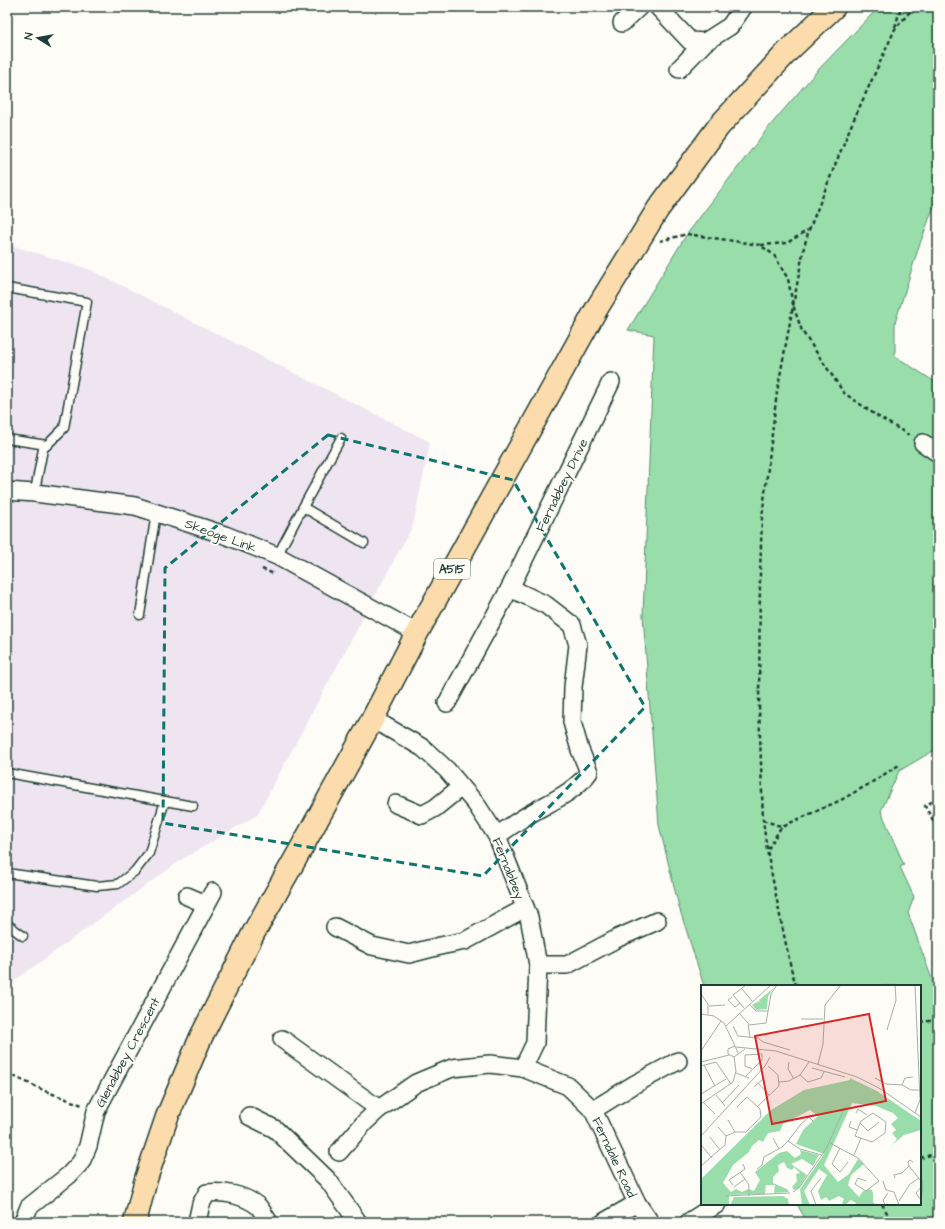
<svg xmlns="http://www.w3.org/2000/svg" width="945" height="1229" font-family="'Architects Daughter',sans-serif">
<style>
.built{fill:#eee5f0}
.green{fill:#99deaa;stroke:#5c8e6f}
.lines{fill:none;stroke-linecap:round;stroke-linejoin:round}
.service-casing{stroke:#1f3d34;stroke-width:11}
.minor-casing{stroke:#1f3d34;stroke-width:20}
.trunk-casing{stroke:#1f3d34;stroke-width:25}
.path{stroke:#1f3d34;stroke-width:2.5;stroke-dasharray:4 3;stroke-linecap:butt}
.service{stroke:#fdfcf7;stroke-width:8}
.minor{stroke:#fdfcf7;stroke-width:17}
.trunk{stroke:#fcdcac;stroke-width:22}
.marked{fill:none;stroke:#0f766e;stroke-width:3;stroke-dasharray:8 5;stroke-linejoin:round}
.labels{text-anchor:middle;stroke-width:4;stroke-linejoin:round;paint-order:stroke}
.shield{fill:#fdfcf7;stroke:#62766e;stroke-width:1}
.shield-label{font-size:12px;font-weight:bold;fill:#1f3d34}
.street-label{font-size:13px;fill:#1f3d34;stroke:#fdfcf7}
.inset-road{fill:none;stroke:#a4b0a9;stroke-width:1}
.view{fill:#d62828;fill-opacity:0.15;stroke:#d62828;stroke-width:2}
.inset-edge{fill:none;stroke:#1f3d34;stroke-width:2}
</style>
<rect width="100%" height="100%" fill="#fdfcf7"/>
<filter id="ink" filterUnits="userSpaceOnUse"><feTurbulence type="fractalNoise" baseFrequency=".025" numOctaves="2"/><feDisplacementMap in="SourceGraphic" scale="8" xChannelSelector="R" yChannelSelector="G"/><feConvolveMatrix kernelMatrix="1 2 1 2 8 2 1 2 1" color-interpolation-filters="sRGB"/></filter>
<g filter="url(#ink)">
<!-- built -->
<polygon class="built" points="7,244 91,270 430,442 413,525 257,815 181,860 7,986"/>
<!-- green -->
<polygon class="green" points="879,7 938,7 938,195 918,249 895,323 895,356 938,384 938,748 899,771 881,811 904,865 900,867 914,897 908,913 938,996 938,1222 807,1222 797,1204 920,1204 920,986 704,986 679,907 659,825 643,616 654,335 628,330 687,234 768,128 817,71"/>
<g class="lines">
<!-- service casing -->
<g class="service-casing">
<g id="service">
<polyline points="7,288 87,302 64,428 43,449 37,480 35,493"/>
<polyline points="7,439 47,445"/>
<polyline points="303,507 341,438"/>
<polyline points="277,556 303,507 364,543"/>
<polyline points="140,615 156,513"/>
<polyline points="7,773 193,806"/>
<polyline points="7,873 97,886 118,884 135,871 149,853 165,801"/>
<polyline points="7,924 23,936"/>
</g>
</g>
<!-- minor casing -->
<g class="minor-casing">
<g id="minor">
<polyline points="658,7 690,41 705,42"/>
<polyline points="622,23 639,7"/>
<polyline points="679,69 705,42 730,26 743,7"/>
<polyline points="923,443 938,453"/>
<polyline points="7,491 35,493 135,506 225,535 277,556 417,633"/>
<polyline points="447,703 510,588 611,382"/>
<polyline points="372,720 385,726 423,748 447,770 476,804 497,836 529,917 538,965 535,1043 523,1068"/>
<polyline points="396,804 422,815 435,808 461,787"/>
<path d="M 497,836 C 504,831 512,825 520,820 C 542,805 573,795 589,772 L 580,750 L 572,722 L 573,687 L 578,645 L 572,625 L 546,605 L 510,588"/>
<polyline points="187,896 206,904"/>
<polyline points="335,927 372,946 409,954 440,946 465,941 525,908"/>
<polyline points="538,965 567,965 618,938 657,921"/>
<polyline points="282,1039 379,1109"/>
<polyline points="593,1110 635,1084 678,1061"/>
<polyline points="249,1116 275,1129 328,1180 358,1222"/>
<polyline points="339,1152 365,1122 379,1109 416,1083 452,1068 490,1064 523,1068 568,1086 593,1110 637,1203 650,1222"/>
<polyline points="23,1222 29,1207 69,1175 81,1162 88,1146 96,1111 213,892"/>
<path d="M 197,1222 L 201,1204 L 207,1193 C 224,1191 244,1195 258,1206 C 262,1210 265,1217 269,1222"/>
<polyline points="604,1222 637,1203"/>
<polyline points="689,1222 717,1204"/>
</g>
</g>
<!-- trunk casing -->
<g class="trunk-casing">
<polyline id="trunk" points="135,1222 146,1179 167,1117 201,1037 254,932 302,847 372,720 417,633 597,308 658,209 719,126 788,51 834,7"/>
</g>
<!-- path -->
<g class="path">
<polyline points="895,27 901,7"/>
<polyline points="660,241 687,234 760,245 774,255 788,279 793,305 802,331 844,393 877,416 909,435"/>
<polyline points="761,245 787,243 808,230"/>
<polyline points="262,569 274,574"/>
<polyline points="938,798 925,806 938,829"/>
<polyline points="763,820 777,825 785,826"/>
<polyline points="768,849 780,829 790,823 841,800 869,784 899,765"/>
<polyline points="796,986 791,968 781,921 767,850 763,820 759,707 760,572 762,518 777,392 804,247 809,230 850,128 895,29 914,7"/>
<polyline points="920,1022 938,1020"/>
<polyline points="7,1073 45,1091 82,1105"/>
<polyline points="920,1158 938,1153"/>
<polyline points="882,1204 892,1222"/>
</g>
<!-- service -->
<use href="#service" class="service"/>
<!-- minor -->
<use href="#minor" class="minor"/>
<!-- trunk -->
<use href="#trunk" class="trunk"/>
</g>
</g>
<!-- marked area -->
<path class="marked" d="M 328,435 L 513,480 L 645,707 L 483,876 L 163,823 L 165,568 Z"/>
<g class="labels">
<!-- shield labels -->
<rect class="shield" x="434" y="559" width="36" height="20" rx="3"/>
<g class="shield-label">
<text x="452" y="573">A515</text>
</g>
<!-- street labels -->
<g class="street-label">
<text transform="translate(561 485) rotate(-64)" y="5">Fernabbey Drive</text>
<text transform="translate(221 535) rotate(20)" y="5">Skeoge Link</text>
<text transform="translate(509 868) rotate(68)" y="5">Fernabbey</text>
<text transform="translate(127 1052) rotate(-62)" y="5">Glenabbey Crescent</text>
<text transform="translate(615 1157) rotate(65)" y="5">Ferndale Road</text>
</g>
</g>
<!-- overview -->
<g transform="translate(701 985)">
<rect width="220" height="220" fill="#fdfcf7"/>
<path d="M 73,3 L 67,11 L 66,24 L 55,25 L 51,20 L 58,16 L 60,18 L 58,15 ZM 149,93 L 176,106 L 220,136 L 220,145 L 203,150 L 191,160 L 196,154 L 191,148 L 195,145 L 190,139 L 197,133 L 192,128 L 175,121 L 151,118 L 123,180 L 137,197 L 148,189 L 157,174 L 163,179 L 150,190 L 147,200 L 158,212 L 162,206 L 170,204 L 172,208 L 172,217 L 176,220 L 154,220 L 155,218 L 150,215 L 144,220 L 141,218 L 143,214 L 138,211 L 128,216 L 125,212 L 120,215 L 117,206 L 126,190 L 118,184 L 103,206 L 109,220 L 101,220 L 99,204 L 123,169 L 95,159 L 102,145 L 117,131 L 109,125 L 82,139 L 79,146 L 67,148 L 62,157 L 58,155 L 51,161 L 48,167 L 32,180 L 22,198 L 30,207 L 35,204 L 41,207 L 47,204 L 53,206 L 59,195 L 54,187 L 78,168 L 86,166 L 94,173 L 100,169 L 99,165 L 118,170 L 112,181 L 101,174 L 90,179 L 106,190 L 98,203 L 93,205 L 91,202 L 96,196 L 95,189 L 99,188 L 93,182 L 91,185 L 86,183 L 83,177 L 77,180 L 78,186 L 72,192 L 72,198 L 86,204 L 88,207 L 73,208 L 74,200 L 65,200 L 64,209 L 28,210 L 28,220 L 0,220 L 0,194 L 70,125 L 103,105 L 149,95 ZM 82,211 L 87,214 L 88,220 L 29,220 L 33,212 Z" fill="#99deaa"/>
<path class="inset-road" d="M 214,0 L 219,115 L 214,128M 41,4 L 51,16M 0,9 L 7,19 L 7,29M 31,12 L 27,15 L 34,22 L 39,18M 48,19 L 55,26 L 67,26M 8,21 L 24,20M 43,23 L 32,10 L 45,0M 38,28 L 47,38 L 49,53M 0,29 L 13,31 L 23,38 L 34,61M 100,34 L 122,34M 48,40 L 65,38 L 70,9 L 76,0M 25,41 L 70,0M 32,41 L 37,51 L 57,53 L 62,57 L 89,65M 186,45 L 195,15 L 194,0M 35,62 L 75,66 L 156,92 L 178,103 L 220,132M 0,66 L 20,36M 37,68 L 34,61 L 27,64 L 27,69 L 33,72 L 44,64M 0,77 L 28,70M 88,77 L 87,84 L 93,94M 117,79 L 122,59 L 124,20 L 140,0M 3,80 L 14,101M 0,81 L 15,77 L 30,99M 111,83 L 144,92M 35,88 L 48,93M 99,90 L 107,97 L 120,93 L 123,87M 45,91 L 61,75 L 61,69 L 44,70 L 44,81 L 51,84M 174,93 L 185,99 L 201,100 L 210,105 L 218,105M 78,97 L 88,96 L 99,90 L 108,77M 57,98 L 68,110M 201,100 L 204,93 L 212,92M 53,102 L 63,93M 0,109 L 25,94M 15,110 L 24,121M 3,118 L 14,129M 21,118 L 38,100M 0,119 L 32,97 L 35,86 L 33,72M 56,122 L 78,101 L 77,90 L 67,81M 155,128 L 157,124 L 166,130M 172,128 L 185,137 L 184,148 L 171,157 L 154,151 L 160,136 ZM 27,135 L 34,147M 150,136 L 148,142 L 156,145M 159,138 L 167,146 L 178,137M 0,151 L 64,81 L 69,72M 25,151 L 34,147 L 45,147 L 60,132 L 59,124 L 46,112 L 36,122M 9,152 L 19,165M 72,153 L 78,164M 87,156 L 100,139 L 108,132 L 112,136M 129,158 L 157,173 L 178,196 L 165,206 L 154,199 L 157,193 L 165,196M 0,160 L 11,173M 139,163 L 131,179 L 139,187 L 147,177M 153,170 L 160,153M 0,181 L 24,160 L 25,151 L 17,142M 208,181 L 220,196M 56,184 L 61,180 L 63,172 L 81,162 L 87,156 L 99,164 L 121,170M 39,187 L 48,200 L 48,211M 194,193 L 193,190 L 201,188 L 208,181 L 207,177 L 209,175 L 212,177M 182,196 L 185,205 L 193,207 L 198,220M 32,200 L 28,195 L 44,184 L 42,179M 33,202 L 44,194M 220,202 L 215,208 L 220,215M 92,207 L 98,203 L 125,164 L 144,122M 24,211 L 89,208M 198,216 L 209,199 L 218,193M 115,220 L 110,206 L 120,193M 184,220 L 182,215 L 187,208"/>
<path class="view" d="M 168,29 L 185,116 L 71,139 L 54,51 Z"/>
<rect width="220" height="220" class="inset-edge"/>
</g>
<!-- margin -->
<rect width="945" height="1229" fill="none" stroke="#fdfcf7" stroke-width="24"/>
<rect x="12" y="12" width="921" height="1205" fill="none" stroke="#1f3d34" stroke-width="1.5" filter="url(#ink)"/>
<!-- north arrow -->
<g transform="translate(38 38) rotate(281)" stroke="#fdfcf7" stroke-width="3" paint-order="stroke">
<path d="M0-3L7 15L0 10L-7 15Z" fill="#1f3d34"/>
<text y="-6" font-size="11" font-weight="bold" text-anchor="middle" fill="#1f3d34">N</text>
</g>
</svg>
